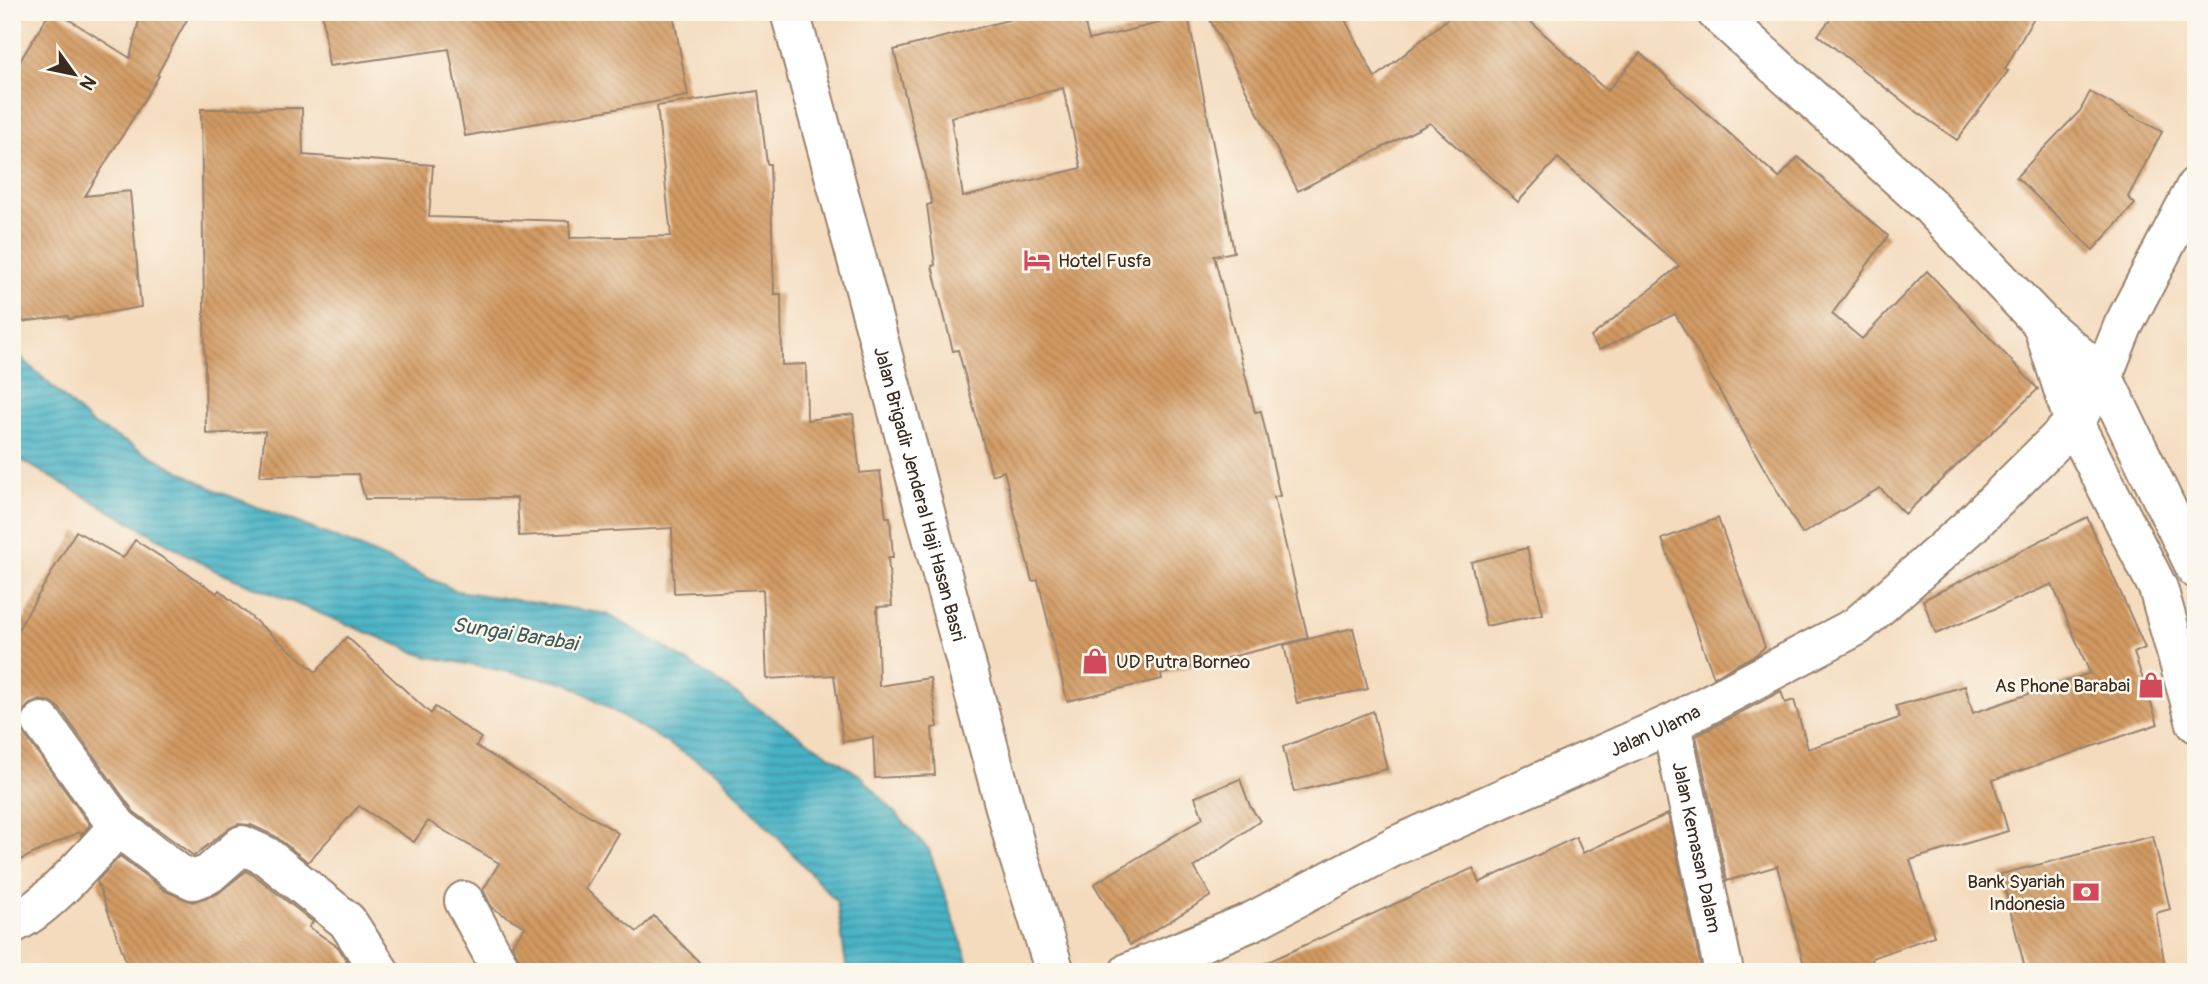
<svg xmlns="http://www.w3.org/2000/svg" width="2208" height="984" font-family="Pangolin,sans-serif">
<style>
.water{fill:url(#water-rules);stroke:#416e72;stroke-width:2}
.building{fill:url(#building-back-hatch);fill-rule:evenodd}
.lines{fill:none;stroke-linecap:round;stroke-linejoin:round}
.minor-casing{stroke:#98826e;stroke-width:42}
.major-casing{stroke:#98826e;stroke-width:42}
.minor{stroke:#fff;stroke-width:38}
.major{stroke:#fff;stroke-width:38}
.labels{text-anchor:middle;stroke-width:5;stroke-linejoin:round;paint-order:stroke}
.poi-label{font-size:19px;fill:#3b2a1e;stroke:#fbf7ec;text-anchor:start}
.street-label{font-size:19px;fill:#3b2a1e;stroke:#fbf7ec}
.water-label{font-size:21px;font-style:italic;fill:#3f5a58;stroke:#fbf7ec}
</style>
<defs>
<pattern id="water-rules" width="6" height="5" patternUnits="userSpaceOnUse" patternTransform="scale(1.75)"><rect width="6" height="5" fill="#47b2c5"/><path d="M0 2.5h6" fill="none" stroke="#3c919f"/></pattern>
<pattern id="building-back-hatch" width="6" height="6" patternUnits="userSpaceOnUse" patternTransform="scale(1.75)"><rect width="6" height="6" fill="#d29a62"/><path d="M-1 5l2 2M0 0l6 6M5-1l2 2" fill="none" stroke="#ac7e50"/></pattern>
</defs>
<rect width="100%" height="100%" fill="#fbf7ec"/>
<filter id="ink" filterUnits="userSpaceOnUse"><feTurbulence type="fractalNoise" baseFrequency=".0143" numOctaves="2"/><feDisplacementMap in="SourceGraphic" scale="14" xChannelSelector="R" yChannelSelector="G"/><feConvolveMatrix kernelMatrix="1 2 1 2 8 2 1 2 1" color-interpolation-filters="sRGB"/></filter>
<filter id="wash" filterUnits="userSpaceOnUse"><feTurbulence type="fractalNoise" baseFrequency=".00686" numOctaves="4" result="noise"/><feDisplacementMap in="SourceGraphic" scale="28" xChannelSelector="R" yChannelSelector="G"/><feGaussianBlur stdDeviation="1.57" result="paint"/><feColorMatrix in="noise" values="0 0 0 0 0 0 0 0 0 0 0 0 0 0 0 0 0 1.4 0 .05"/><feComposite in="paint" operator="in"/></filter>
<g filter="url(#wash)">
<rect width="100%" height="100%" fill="#f4dbbe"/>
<!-- water -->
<polygon class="water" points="12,349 92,424 217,491 359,547 457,591 607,614 665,647 861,776 929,850 972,972 847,972 837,902 719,774 567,683 425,656 218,572 12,455"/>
<g id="blocks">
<!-- building -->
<g class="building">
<polygon points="50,12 57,12 130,58 141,12 191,12 157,75 159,76 85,196 130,191 141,307 69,319 68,316 12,323 12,74"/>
<polygon points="322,12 673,12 688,96 465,136 449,49 329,66"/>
<path d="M 1038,12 L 1082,12 L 1089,40 L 1188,16 L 1234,252 L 1214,256 L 1255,412 L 1261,411 L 1280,496 L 1274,497 L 1308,638 L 1161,674 L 1162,679 L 1067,701 L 1038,580 L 1032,581 L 1004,471 L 992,475 L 958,350 L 953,351 L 932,266 L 935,265 L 927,205 L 932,204 L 894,50 ZM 1063,88 L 1081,168 L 963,197 L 951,117 Z"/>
<polygon points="1206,12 1341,12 1375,78 1456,12 1520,12 1607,91 1640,53 1779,178 1798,157 1888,236 1832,314 1862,339 1927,271 2038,389 1905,514 1880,488 1802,534 1675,314 1599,350 1591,337 1679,266 1558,158 1518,202 1430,123 1298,191"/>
<polygon points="1836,12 2037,12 2005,69 2008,71 1957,140 1910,107 1818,35"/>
<polygon points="758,91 767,164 770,164 774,294 781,294 782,365 806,364 807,420 853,414 860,473 880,471 886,517 890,517 893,558 888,558 892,606 877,607 879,686 930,678 938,727 932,728 935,775 875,778 873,737 843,742 834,675 767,679 763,589 674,593 672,528 519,536 517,498 365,499 358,474 260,476 265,431 206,434 201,109 302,108 303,155 433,165 429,217 570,221 570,238 671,236 657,106"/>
<polygon points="2090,92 2162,132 2128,197 2135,204 2093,250 2016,177 2080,111"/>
<polygon points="2087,517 2145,648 2134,653 2158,724 1993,780 2008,831 1910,860 1934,936 1872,958 1874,972 1806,972 1777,866 1727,881 1696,736 1781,691 1785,703 1794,700 1808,749 1899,718 1896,706 1965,686 1973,713 2090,673 2052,584 1936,634 1923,600"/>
<polygon points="1718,518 1765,647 1757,654 1714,677 1662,539"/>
<polygon points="76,531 123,558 135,540 217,593 219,590 316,672 347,637 431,714 435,707 481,738 476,746 618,833 585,889 637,932 654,916 709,972 529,972 523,967 512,944 525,927 492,908 483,890 499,863 428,821 414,842 359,806 308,862 275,836 251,825 238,824 228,829 194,856 134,812 60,709 52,702 40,700 30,704 22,712 20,724 24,734 90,825 81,835 79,832 12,864 13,638"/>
<polygon points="1527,548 1543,614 1486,626 1471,562"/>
<polygon points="1353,628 1368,689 1297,703 1284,645"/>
<polygon points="1373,711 1387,769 1294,792 1283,747"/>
<polygon points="1240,779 1250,806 1260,821 1194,867 1211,896 1130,945 1094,884 1203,818 1195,797"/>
<polygon points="1668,814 1702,972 1246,972 1473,868 1479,883 1576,837 1583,853"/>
<polygon points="2153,836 2170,909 2156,913 2166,972 2026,972 2001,874"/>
<polygon points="120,856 165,891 192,902 217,894 246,871 254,875 313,922 309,927 338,947 354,972 130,972 97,881"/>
</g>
</g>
</g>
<g filter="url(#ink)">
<use href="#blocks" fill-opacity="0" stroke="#98826e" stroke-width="2"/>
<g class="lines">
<!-- minor casing -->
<g class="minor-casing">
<g id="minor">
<polyline points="1716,12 1929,205 2042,324 2103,376 2196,569"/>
<polyline points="2042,324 2074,423 2158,588 2196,723"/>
<polyline points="42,722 118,827 178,873 193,880 209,874 242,845 266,856 347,921 380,972"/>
<path id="s1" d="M 1671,724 L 1724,972"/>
<polyline points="464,901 502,972"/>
<path d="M 12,924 C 47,909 91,855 118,827"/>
<path id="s2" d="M 1129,972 L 1253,921 L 1395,846 L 1671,724 L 1857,626 L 1967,529 L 2074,423 L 2103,376 L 2123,326 L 2196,186"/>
</g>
</g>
<!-- major casing -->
<g class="major-casing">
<g id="major">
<path id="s3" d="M 790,12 L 1016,848 L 1055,972"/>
</g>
</g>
<!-- minor -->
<use href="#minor" class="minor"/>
<!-- major -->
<use href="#major" class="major"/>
</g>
</g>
<!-- icons -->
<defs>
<g id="hotel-bare" transform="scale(2.1)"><path d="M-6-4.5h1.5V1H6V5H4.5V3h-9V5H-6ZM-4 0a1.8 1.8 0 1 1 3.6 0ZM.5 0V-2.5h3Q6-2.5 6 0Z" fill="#d1495b" stroke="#fbf7ec" stroke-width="2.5" paint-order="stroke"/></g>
<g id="shop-bare" transform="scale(2.1)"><path d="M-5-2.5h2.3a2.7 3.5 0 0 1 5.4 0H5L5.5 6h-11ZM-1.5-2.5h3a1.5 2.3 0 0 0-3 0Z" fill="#d1495b" stroke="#fbf7ec" stroke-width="2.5" paint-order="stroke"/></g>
<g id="bank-bare" transform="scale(2.1)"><path d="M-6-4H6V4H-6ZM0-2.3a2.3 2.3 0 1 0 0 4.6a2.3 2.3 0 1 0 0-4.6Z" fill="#d1495b" stroke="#fbf7ec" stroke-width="2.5" paint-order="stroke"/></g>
</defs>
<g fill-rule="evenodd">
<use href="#hotel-bare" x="1037" y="260"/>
<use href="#shop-bare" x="1095" y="661"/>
<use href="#shop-bare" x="2151" y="685"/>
<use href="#bank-bare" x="2086" y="892"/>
</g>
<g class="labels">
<!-- poi labels -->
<g class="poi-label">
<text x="1058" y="267">Hotel Fusfa</text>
<text x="1116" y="668">UD Putra Borneo</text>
<text x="2130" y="692" text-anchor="end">As Phone Barabai</text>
<text x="2065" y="888" text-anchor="end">Bank Syariah<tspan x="2065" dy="22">Indonesia</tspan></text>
</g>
<!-- street labels -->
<g class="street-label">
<text dy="7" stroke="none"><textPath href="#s3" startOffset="499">Jalan Brigadir Jenderal Haji Hasan Basri</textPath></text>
<text dy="7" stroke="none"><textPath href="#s2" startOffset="579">Jalan Ulama</textPath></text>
<text dy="7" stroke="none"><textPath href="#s1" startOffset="126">Jalan Kemasan Dalam</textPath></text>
</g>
<!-- water labels -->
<g class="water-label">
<text transform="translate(515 634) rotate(9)" y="7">Sungai Barabai</text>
</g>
</g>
<!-- margin -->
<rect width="2208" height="984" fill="none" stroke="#fbf7ec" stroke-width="42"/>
<!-- north arrow -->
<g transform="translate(74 74) rotate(123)" stroke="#fbf7ec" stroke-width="5" paint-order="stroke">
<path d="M0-5L12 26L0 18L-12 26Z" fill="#3b2a1e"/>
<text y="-10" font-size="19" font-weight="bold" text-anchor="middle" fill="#3b2a1e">N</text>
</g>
</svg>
